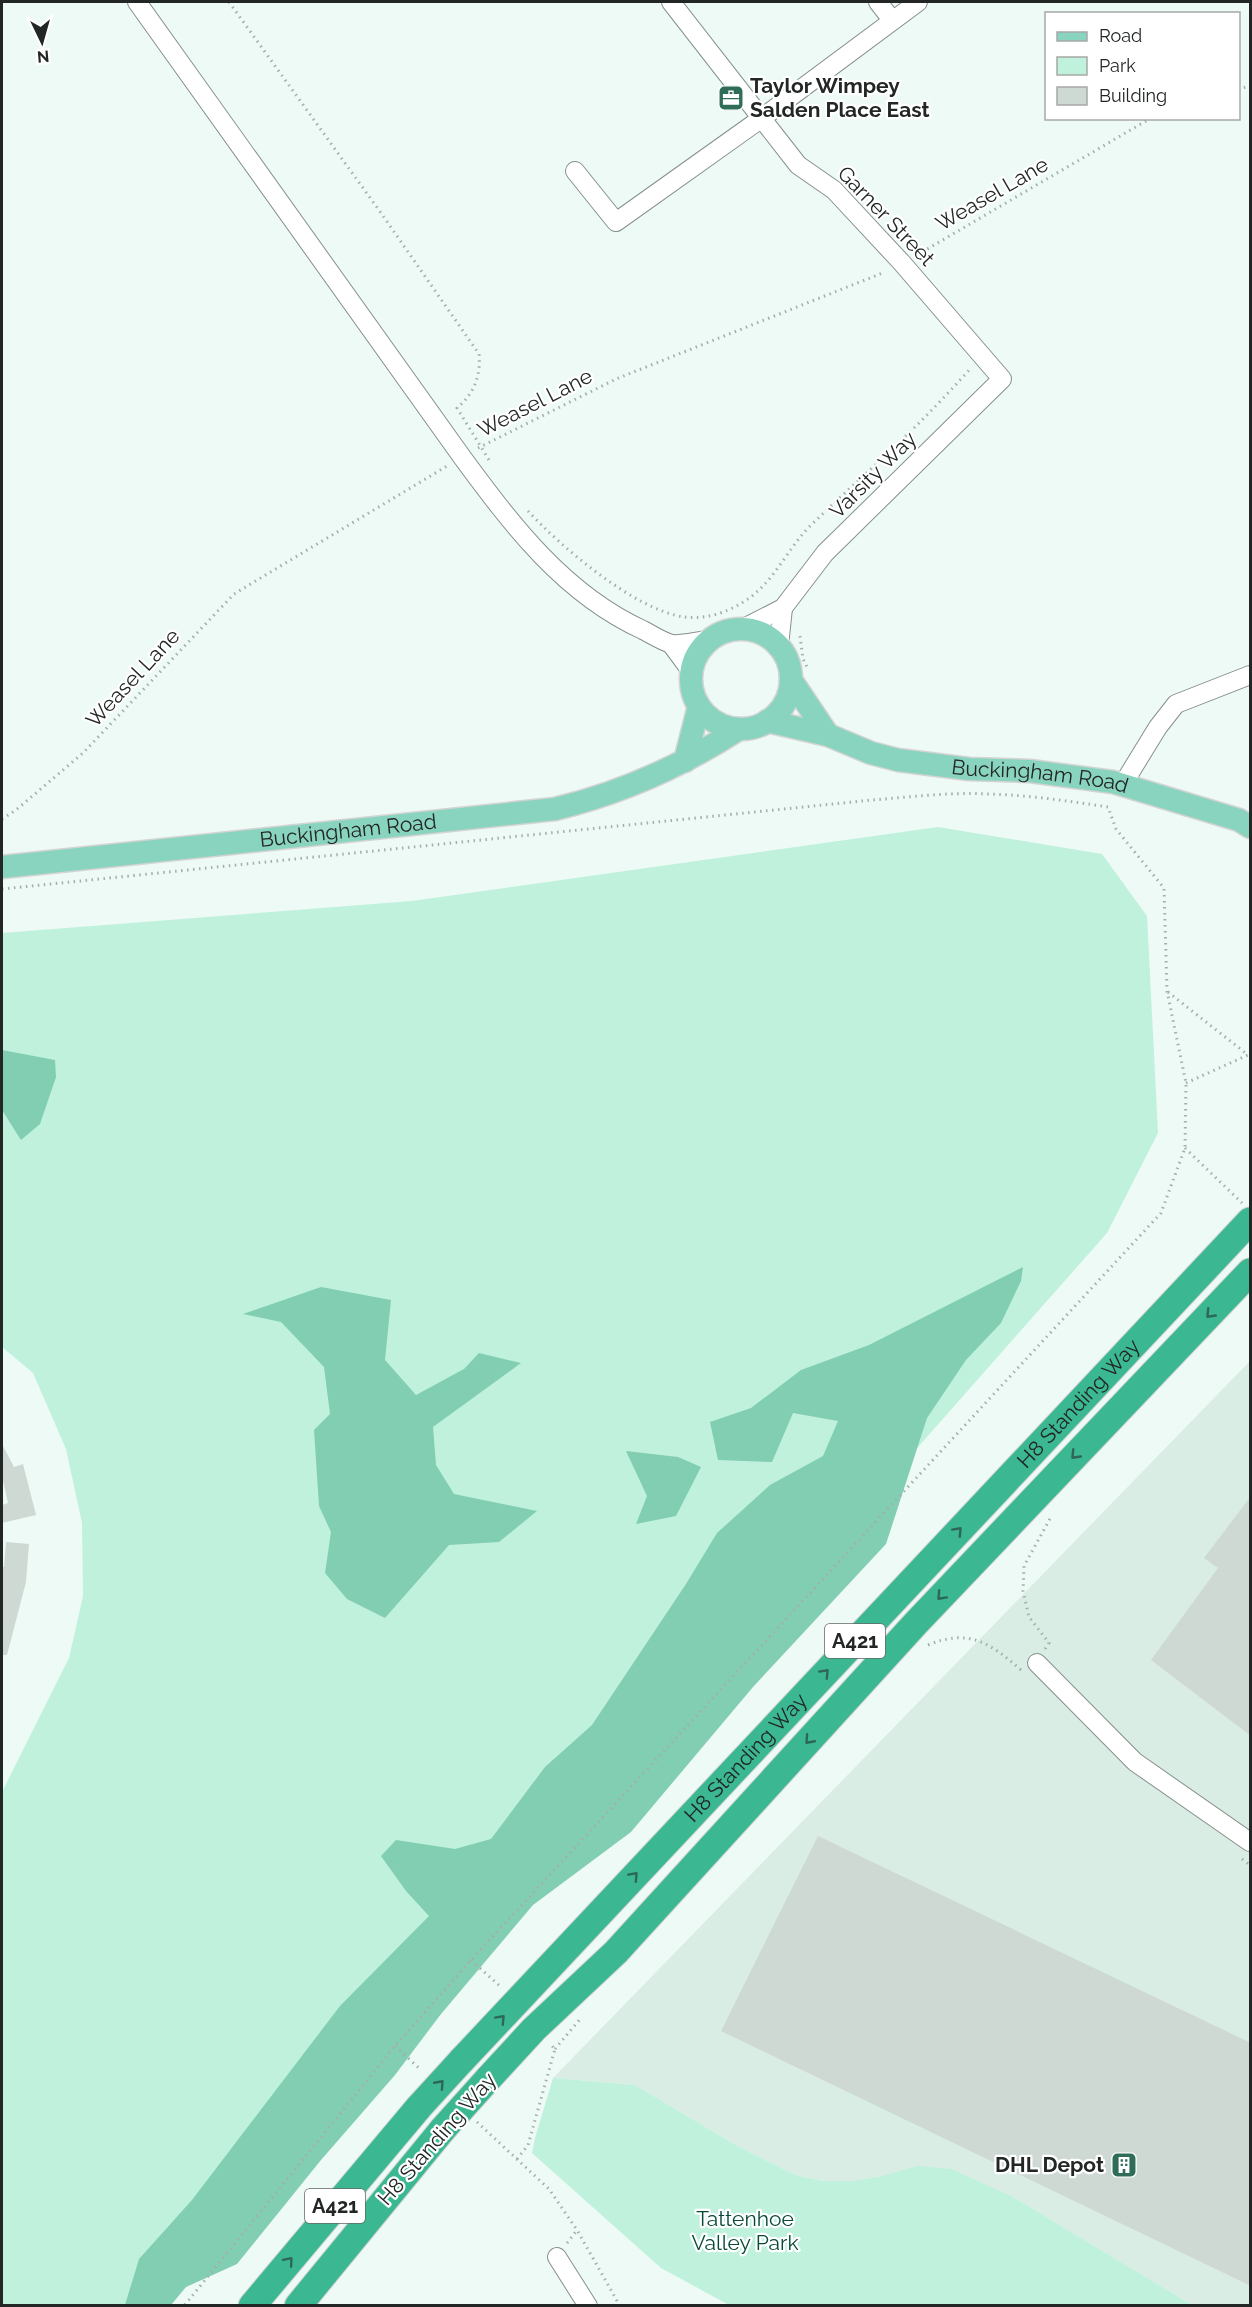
<svg xmlns="http://www.w3.org/2000/svg" width="1252" height="2307" font-family="Raleway,sans-serif">
<style>
.built{fill:#d9ede5}
.green{fill:#bff1dd}
.forest{fill:#82ceb2}
.building{fill:#ced9d4}
.lines{fill:none;stroke-linecap:round;stroke-linejoin:round}
.minor-casing{stroke:#86908c;stroke-width:20}
.major-casing{stroke:#d3d4d3;stroke-width:25}
.highway-casing{stroke:#d3d4d3;stroke-width:29}
.path{stroke:#a4aeaa;stroke-width:3;stroke-dasharray:1.5 4.5;stroke-linecap:butt}
.minor{stroke:#fff;stroke-width:18}
.major{stroke:#89d4be;stroke-width:22}
.highway{stroke:#3bb892;stroke-width:27}
.highway-bridge-casing{stroke:#d3d4d3;stroke-width:29;stroke-linecap:butt}
.highway-bridge{stroke:#3bb892;stroke-width:27}
.oneway{stroke:#2d6856}
.labels{text-anchor:middle;stroke-width:4.5;stroke-linejoin:round;paint-order:stroke}
.shield{fill:#fff;stroke:#646766;stroke-width:1.5}
.shield-label{font-size:20px;font-weight:bold;fill:#222624}
.poi-label{font-size:21px;font-weight:bold;fill:#222624;stroke:#fff;text-anchor:start}
.street-label{font-size:21px;fill:#222624;stroke:#fff}
.park-label{font-size:21px;fill:#074a38;stroke:#fff}
</style>
<rect width="100%" height="100%" fill="#eefaf5"/>
<!-- built -->
<polygon class="built" points="1250,1361 1250,2305 1192,2305 1013,2197 882,2176 853,2181 823,2181 795,2175 739,2147 635,2085 553,2078"/>
<!-- green -->
<g class="green">
<polygon points="938,827 1102,854 1147,916 1158,1133 1107,1233 161,2305 2,2305 2,1792 69,1658 83,1596 82,1523 66,1449 33,1373 2,1347 2,933 412,901"/>
<polygon points="553,2078 635,2085 739,2147 795,2175 823,2181 853,2181 882,2176 918,2166 951,2169 1013,2197 1192,2305 729,2305 661,2268 532,2153 535,2138"/>
</g>
<!-- forest -->
<g class="forest">
<polygon points="2,1050 55,1060 56,1077 40,1124 21,1140 2,1110"/>
<polygon points="1023,1267 1021,1281 1001,1323 966,1360 927,1418 886,1544 753,1687 631,1832 533,1905 441,2014 395,2075 321,2160 237,2264 186,2287 171,2305 125,2305 139,2259 192,2200 340,2006 429,1916 406,1891 381,1856 396,1840 455,1849 491,1839 545,1767 592,1725 686,1584 717,1533 770,1485 823,1456 838,1421 793,1413 772,1462 718,1460 710,1422 751,1408 801,1370 869,1345"/>
<polygon points="321,1287 391,1300 385,1360 416,1395 464,1369 479,1353 521,1363 433,1427 436,1465 454,1494 537,1511 499,1542 449,1545 385,1618 347,1599 325,1573 331,1532 319,1506 314,1430 330,1414 324,1367 281,1322 243,1314"/>
<polygon points="626,1451 678,1457 701,1467 676,1516 636,1524 647,1496"/>
</g>
<!-- building -->
<g class="building">
<polygon points="2,1444 14,1467 23,1464 36,1515 2,1523 2,1505 8,1503 2,1476"/>
<polygon points="1251,1496 1251,1736 1151,1660 1218,1568 1204,1558"/>
<polygon points="6,1542 29,1544 26,1582 7,1655 2,1655 2,1567 4,1567"/>
<polygon points="818,1836 1251,2043 1251,2286 721,2031"/>
</g>
<g class="lines">
<!-- minor casing -->
<g class="minor-casing">
<g id="minor">
<path d="M 137,2 L 462,457 C 512,525 564,594 643,630 C 651,634 663,642 672,644 C 683,645 697,641 709,640"/>
<polyline points="671,2 798,165 834,190 902,263 1002,379 825,553 783,608 742,629"/>
<polyline points="878,2 892,20"/>
<polyline points="575,171 616,222 762,118 918,2"/>
<polyline points="671,644 691,671"/>
<polyline points="779,646 783,608"/>
<polyline points="1123,784 1158,727 1176,704 1250,675"/>
<polyline points="1037,1663 1135,1762 1250,1842"/>
<polyline points="557,2257 588,2306"/>
</g>
</g>
<!-- major casing -->
<g class="major-casing">
<g id="major">
<circle cx="741" cy="679" r="50"/>
<polyline points="791,680 828,735"/>
<path id="s1" d="M 767,721 L 828,735 L 871,753 L 898,760 L 969,769 L 1030,771 L 1113,782 L 1239,820 L 1250,827"/>
<polyline points="685,761 699,706"/>
<path id="s2" d="M 2,867 L 555,809 C 621,793 682,766 739,729"/>
</g>
</g>
<!-- highway casing -->
<g class="highway-casing">
<g id="highway">
<path id="s3" d="M 461,2061 L 1250,1221"/>
<polyline points="488,2079 534,2029 616,1952 916,1623 1250,1272"/>
<polyline points="252,2306 419,2107"/>
<polyline points="298,2306 443,2129"/>
</g>
</g>
<!-- path -->
<g class="path">
<path d="M 229,2 L 381,213 L 479,354 C 481,375 474,394 457,408 L 489,460"/>
<polyline points="1238,89 1250,86"/>
<polyline points="917,255 1151,118"/>
<polyline points="478,448 616,379 885,272"/>
<path d="M 528,511 C 561,547 635,610 684,617 C 706,620 729,612 748,599 C 774,581 787,550 809,527 C 845,492 883,459 918,424 C 936,406 954,387 971,368"/>
<polyline points="800,636 803,659 807,667"/>
<polyline points="2,819 16,810 83,753 234,594 447,466"/>
<path d="M 2,889 L 872,800 C 910,797 949,792 988,794 C 1029,795 1068,801 1108,807 L 1116,829 L 1164,888 L 1167,991 L 1186,1083 L 1185,1148 L 1161,1213 L 471,1960 L 395,2046 L 184,2306"/>
<polyline points="1168,992 1248,1055"/>
<polyline points="1186,1083 1248,1055 1250,1057"/>
<polyline points="1185,1148 1242,1203"/>
<path d="M 928,1645 C 969,1628 990,1643 1021,1670"/>
<polyline points="1045,1649 1049,1643 1029,1617 1023,1591 1024,1566 1052,1515"/>
<polyline points="1242,1859 1250,1865"/>
<polyline points="471,1960 501,1987"/>
<polyline points="395,2046 421,2070"/>
<polyline points="555,2049 581,2018"/>
<polyline points="477,2122 549,2189 577,2230 620,2306"/>
<polyline points="517,2159 528,2145 555,2049 551,2045"/>
<polyline points="567,2243 577,2230"/>
</g>
<!-- minor -->
<use href="#minor" class="minor"/>
<!-- major -->
<use href="#major" class="major"/>
<!-- highway -->
<use href="#highway" class="highway"/>
<!-- highway-bridge casing -->
<g class="highway-bridge-casing">
<g id="highway-bridge">
<polyline points="419,2107 461,2061"/>
<polyline points="443,2129 488,2079"/>
</g>
</g>
<!-- highway-bridge -->
<use href="#highway-bridge" class="highway-bridge"/>
</g>
<!-- one-way arrows -->
<defs><path id="oneway-chevron" d="M-2-3.5L2.5 0L-2 3.5" fill="none" stroke-width="1.6" stroke-linecap="round" stroke-linejoin="round" transform="scale(1.5)"/></defs>
<g class="oneway">
<use href="#oneway-chevron" transform="translate(1210 1314) rotate(134)"/>
<use href="#oneway-chevron" transform="translate(1075 1455) rotate(134)"/>
<use href="#oneway-chevron" transform="translate(958 1531) rotate(-47)"/>
<use href="#oneway-chevron" transform="translate(941 1596) rotate(133)"/>
<use href="#oneway-chevron" transform="translate(825 1673) rotate(-47)"/>
<use href="#oneway-chevron" transform="translate(809 1740) rotate(132)"/>
<use href="#oneway-chevron" transform="translate(634 1876) rotate(-47)"/>
<use href="#oneway-chevron" transform="translate(501 2019) rotate(-47)"/>
<use href="#oneway-chevron" transform="translate(440 2084) rotate(-48)"/>
<use href="#oneway-chevron" transform="translate(289 2261) rotate(-50)"/>
</g>
<!-- icons -->
<defs>
<g id="office-square" transform="scale(1.35)"><rect x="-9" y="-9" width="18" height="18" rx="4" fill="#306d58" stroke="#fff"/><path d="M-6-3h4V-5.5h4V-3h4V5H-6ZM-1-4.5V-3h2v-1.5ZM-6 0V1H6V0Z" fill="#fff"/></g>
<g id="building-square" transform="scale(1.35)"><rect x="-9" y="-9" width="18" height="18" rx="4" fill="#306d58" stroke="#fff"/><path d="M-4-6H4V6H1V3H-1V6H-4ZM-2.5-4.3h1.7v1.8h-1.7ZM.8-4.3h1.7v1.8H.8ZM-2.5-1h1.7V.8h-1.7ZM.8-1h1.7V.8H.8Z" fill="#fff"/></g>
</defs>
<g fill-rule="evenodd">
<use href="#office-square" x="731" y="98"/>
<use href="#building-square" x="1124" y="2165"/>
</g>
<g class="labels">
<!-- shield labels -->
<g class="shield">
<rect x="825" y="1624" width="60" height="34" rx="4.5"/>
<rect x="305" y="2189" width="60" height="34" rx="4.5"/>
</g>
<g class="shield-label">
<text x="855" y="1648">A421</text>
<text x="335" y="2213">A421</text>
</g>
<!-- poi labels -->
<g class="poi-label">
<text x="750" y="93">Taylor Wimpey<tspan x="750" dy="24">Salden Place East</tspan></text>
<text x="1104" y="2172" text-anchor="end">DHL Depot</text>
</g>
<!-- street labels -->
<g class="street-label">
<text transform="translate(992 194) rotate(-30)" y="7">Weasel Lane</text>
<text transform="translate(886 216) rotate(46)" y="7">Garner Street</text>
<text transform="translate(535 403) rotate(-27)" y="7">Weasel Lane</text>
<text transform="translate(873 475) rotate(-45)" y="7">Varsity Way</text>
<text transform="translate(133 678) rotate(-47)" y="7">Weasel Lane</text>
<text dy="7" stroke="none"><textPath href="#s1" startOffset="280">Buckingham Road</textPath></text>
<text dy="7" stroke="none"><textPath href="#s2" startOffset="348">Buckingham Road</textPath></text>
<text dy="7" stroke="none"><textPath href="#s3" startOffset="902">H8 Standing Way</textPath></text>
<text dy="7" stroke="none"><textPath href="#s3" startOffset="416">H8 Standing Way</textPath></text>
<text transform="translate(437 2139) rotate(-49)" y="7">H8 Standing Way</text>
</g>
<!-- park labels -->
<g class="park-label">
<text x="745" y="2226">Tattenhoe<tspan x="745" dy="24">Valley Park</tspan></text>
</g>
</g>
<!-- border -->
<rect width="1252" height="2307" fill="none" stroke="#222624" stroke-width="6"/>
<!-- legend -->
<rect x="1045" y="12" width="195" height="108" fill="#ffffff" stroke="#a7a8a7" stroke-width="1.5"/>
<rect x="1057" y="32" width="30" height="9" fill="#89d4be" stroke="#a7a8a7" stroke-width="1.5"/>
<text x="1099" y="42" font-size="18" fill="#222624">Road</text>
<rect x="1057" y="57" width="30" height="18" fill="#bff1dd" stroke="#a7a8a7" stroke-width="1.5"/>
<text x="1099" y="72" font-size="18" fill="#222624">Park</text>
<rect x="1057" y="87" width="30" height="18" fill="#ced9d4" stroke="#a7a8a7" stroke-width="1.5"/>
<text x="1099" y="102" font-size="18" fill="#222624">Building</text>
<!-- north arrow -->
<g transform="translate(42 42) rotate(175)" stroke="#ffffff" stroke-width="4.5" paint-order="stroke">
<path d="M0-4.5L10 22L0 15L-10 22Z" fill="#222624"/>
<text y="-9" font-size="16" font-weight="bold" text-anchor="middle" fill="#222624">N</text>
</g>
</svg>
